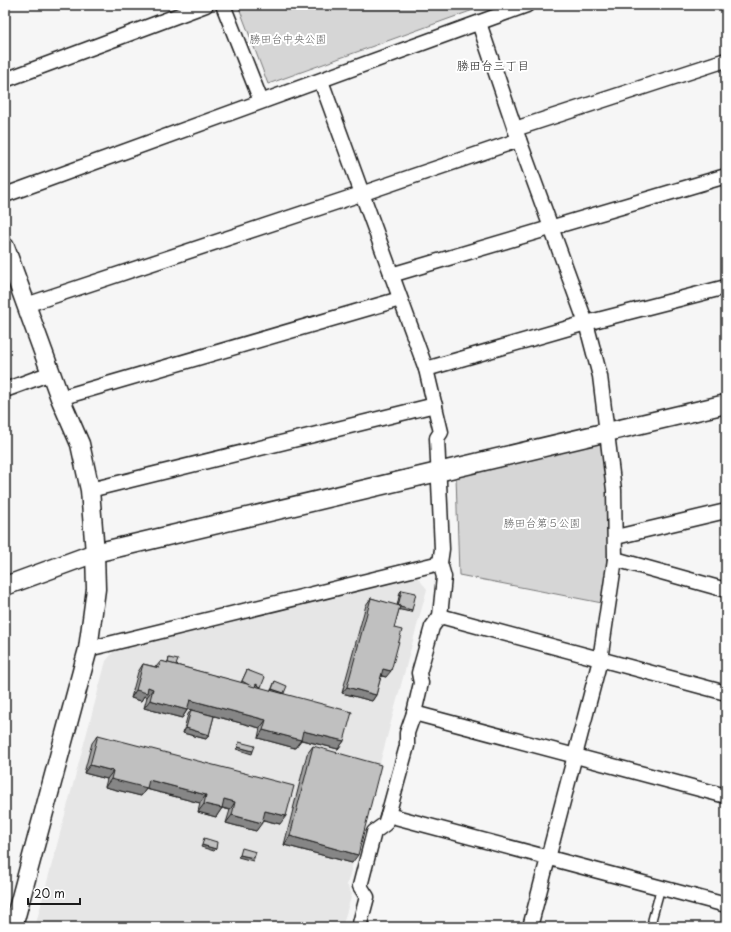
<svg xmlns="http://www.w3.org/2000/svg" width="731" height="932" font-family="'Playpen Sans','Klee One',sans-serif">
<style>
.built{fill:#e6e6e6}
.green{fill:#d6d6d6;stroke:#797979}
.lines{fill:none;stroke-linecap:round;stroke-linejoin:round}
.service-casing{stroke:#1c1c1c;stroke-width:10}
.minor-casing{stroke:#1c1c1c;stroke-width:17}
.tertiary-casing{stroke:#1c1c1c;stroke-width:21}
.service{stroke:#fff;stroke-width:7}
.minor{stroke:#fff;stroke-width:14}
.tertiary{stroke:#fff;stroke-width:18}
.wall{fill:#a5a5a5;stroke:#1c1c1c}
.shaded-wall{fill:#868686;stroke:#1c1c1c}
.building{fill:#c0c0c0;stroke:#1c1c1c}
.labels{text-anchor:middle;stroke-width:4;stroke-linejoin:round;paint-order:stroke}
.park-label{font-size:11px;fill:#5d5d5d;stroke:#fff}
.neighbourhood-label{font-size:12px;fill:#1c1c1c;stroke:#fff}
</style>
<rect width="100%" height="100%" fill="#f6f6f6"/>
<filter id="ink" filterUnits="userSpaceOnUse"><feTurbulence type="fractalNoise" baseFrequency=".025" numOctaves="2"/><feDisplacementMap in="SourceGraphic" scale="8" xChannelSelector="R" yChannelSelector="G"/><feConvolveMatrix kernelMatrix="1 2 1 2 8 2 1 2 1" color-interpolation-filters="sRGB"/></filter>
<g filter="url(#ink)">
<!-- built -->
<polygon class="built" points="417,577 427,589 347,885 352,894 342,927 35,927 106,661 115,650"/>
<!-- green -->
<g class="green">
<polygon points="238,5 487,5 268,84"/>
<polygon points="605,436 612,537 602,603 459,575 456,475"/>
</g>
<g class="lines">
<!-- service casing -->
<g class="service-casing">
<polyline id="service" points="655,927 652,920 661,887"/>
</g>
<!-- minor casing -->
<g class="minor-casing">
<g id="minor">
<polyline points="223,5 261,101"/>
<polyline points="479,23 515,129 586,323 600,376 614,490 615,559 600,660 530,927"/>
<polyline points="5,80 206,5"/>
<polyline points="321,81 426,369 441,432 437,438 442,549 440,563 444,577 440,616 432,627 419,673 421,683 414,713 407,733 407,746 388,815 385,824 374,832 360,886 367,897 359,927"/>
<polyline points="515,129 726,60"/>
<polyline points="5,195 527,5"/>
<polyline points="391,275 726,176"/>
<polyline points="26,305 361,194 519,140"/>
<polyline points="426,369 586,323 726,287"/>
<polyline points="5,390 51,373"/>
<polyline points="60,398 400,299"/>
<polyline points="90,490 435,405"/>
<polyline points="616,537 726,511"/>
<polyline points="615,559 726,590"/>
<polyline points="440,616 726,693"/>
<polyline points="88,649 440,563"/>
<polyline points="414,713 726,796"/>
<polyline points="388,815 726,905"/>
</g>
</g>
<!-- tertiary casing -->
<g class="tertiary-casing">
<g id="tertiary">
<polyline points="5,247 60,398 80,444 90,490 95,553 96,589 88,649 13,927"/>
<polyline points="5,586 95,553 726,404"/>
</g>
</g>
<!-- service -->
<use href="#service" class="service"/>
<!-- minor -->
<use href="#minor" class="minor"/>
<!-- tertiary -->
<use href="#tertiary" class="tertiary"/>
</g>
<!-- wall -->
<g class="wall">
<polygon points="402,590 411,612 399,609 394,628 386,677 381,676 376,695 372,701 342,693 366,605 371,598 397,606 400,592"/>
<polygon points="169,658 176,665 241,683 247,670 260,688 271,691 274,683 275,681 284,694 344,741 338,749 301,740 295,748 258,738 260,728 214,716 209,735 206,739 183,733 188,714 191,710 206,714 188,709 182,718 144,708 147,697 144,696 141,701 131,698 138,672 143,664 156,667 161,661 167,663 168,661"/>
<polygon points="98,735 280,824 263,820 256,831 226,823 230,810 222,808 216,817 198,812 200,803 146,789 141,796 105,787 107,779 84,773 92,743"/>
<polygon points="313,746 352,863 284,845 307,754"/>
</g>
<!-- shaded-wall -->
<g class="shaded-wall">
<polygon points="398,606 412,610 411,612 396,609"/>
<polygon points="383,669 391,671 386,677 379,675"/>
<polygon points="256,684 261,687 260,689 254,687"/>
<polygon points="148,687 153,689 147,697 144,696 141,701 131,698 136,690"/>
<polygon points="347,687 376,695 372,701 342,693"/>
<polygon points="272,689 284,693 283,696 271,691"/>
<polygon points="150,700 187,710 182,718 144,708"/>
<polygon points="190,700 266,720 260,728 184,708"/>
<polygon points="186,728 209,735 206,739 183,733"/>
<polygon points="263,730 301,740 295,748 258,738"/>
<polygon points="303,731 344,741 338,749 298,739"/>
<polygon points="238,747 253,751 252,754 236,749"/>
<polygon points="90,765 113,771 107,779 84,773"/>
<polygon points="111,779 149,780 206,795 200,803 146,789 141,796 105,787"/>
<polygon points="224,799 235,802 230,810 219,807"/>
<polygon points="204,804 222,808 216,817 198,812"/>
<polygon points="265,811 286,816 280,824 260,819"/>
<polygon points="232,815 262,823 256,831 226,823"/>
<polygon points="290,836 358,855 352,863 284,845"/>
<polygon points="202,845 216,849 214,851 201,847"/>
<polygon points="240,855 254,858 253,861 238,857"/>
</g>
<!-- building -->
<g class="building">
<polygon points="402,590 416,593 412,610 400,607 400,606 398,606"/>
<polygon points="371,598 400,606 394,628 402,630 391,671 383,669 376,695 347,687"/>
<polygon points="169,658 178,660 176,665 168,663"/>
<polygon points="161,661 352,712 344,741 303,731 301,740 263,730 266,720 190,700 187,710 150,700 153,689 148,687 147,693 136,690 143,664 159,668"/>
<polygon points="247,670 265,677 261,687 256,684 255,687 251,686 242,681"/>
<polygon points="275,681 287,686 284,693 272,689"/>
<polygon points="191,710 214,716 209,735 186,728"/>
<polygon points="98,735 294,786 286,816 265,811 262,823 232,815 235,802 224,799 222,808 204,804 206,795 149,780 147,788 111,779 113,771 90,765"/>
<polygon points="239,742 255,746 253,751 238,747"/>
<polygon points="313,746 381,765 358,855 290,836"/>
<polygon points="204,838 217,842 216,849 202,845"/>
<polygon points="242,848 256,852 254,858 240,855"/>
</g>
</g>
<g class="labels">
<!-- park labels -->
<g class="park-label">
<text x="288" y="43">勝田台中央公園</text>
<text x="542" y="527">勝田台第５公園</text>
</g>
<!-- neighbourhood labels -->
<g class="neighbourhood-label">
<text x="493" y="70">勝田台三丁目</text>
</g>
</g>
<!-- margin -->
<rect width="731" height="932" fill="none" stroke="#fff" stroke-width="20"/>
<rect x="10" y="10" width="711" height="912" fill="none" stroke="#1c1c1c" stroke-width="1.5" filter="url(#ink)"/>
<!-- scale -->
<path d="M28 898v6h52v-6" fill="none" stroke="#1c1c1c" stroke-width="2"/>
<text x="34" y="898" font-size="12" fill="#1c1c1c" stroke="#ffffff" stroke-width="3" paint-order="stroke">20 m</text>
</svg>
